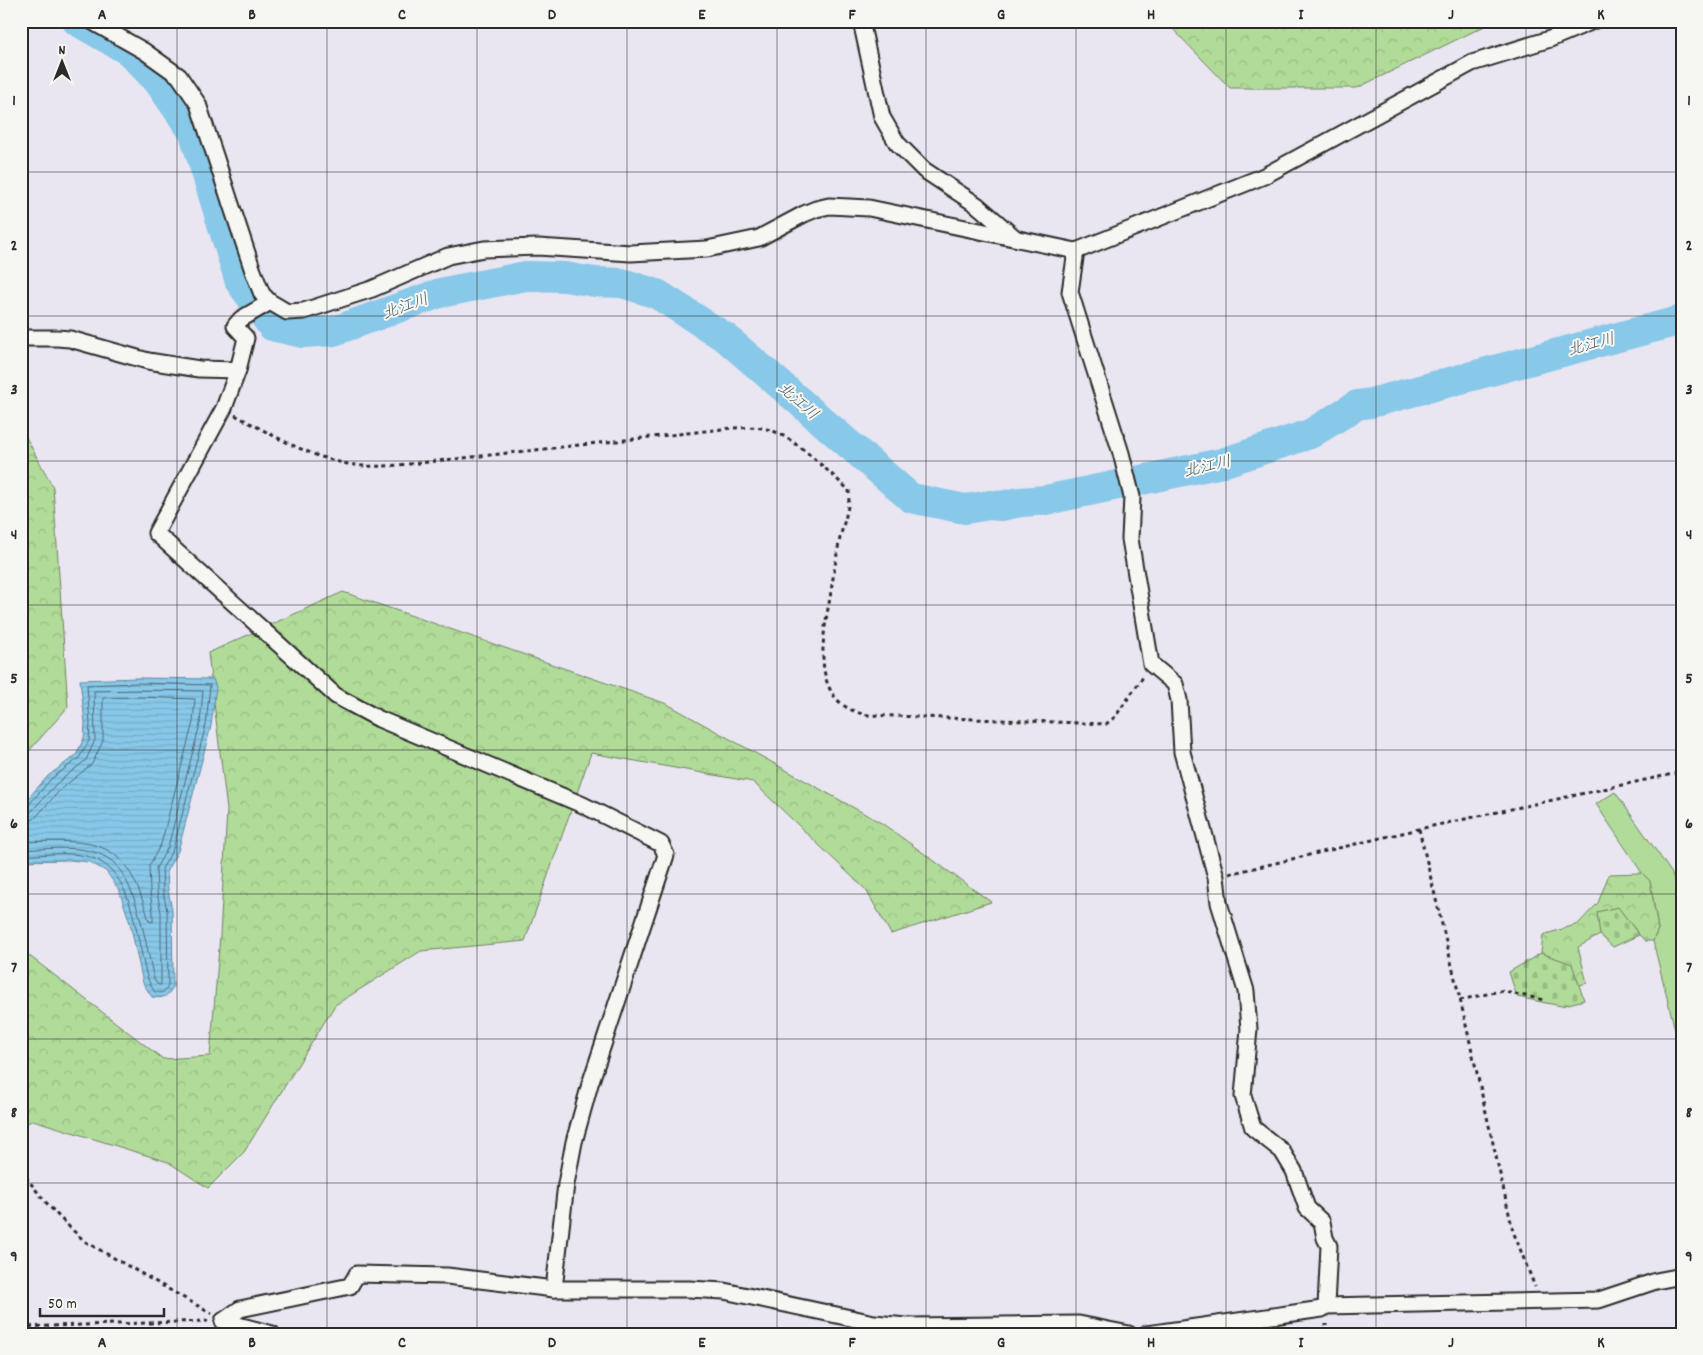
<svg xmlns="http://www.w3.org/2000/svg" width="1703" height="1355" font-family="Dekko,'Klee One',sans-serif">
<style>
.grass{fill:#b1db98;stroke:#6e8362}
.forest{fill:url(#forest-crowns);stroke:#6e8362}
.cemetery{fill:url(#cemetery-stones);stroke:#6e8362}
.water{fill:url(#water-rules);stroke:#63899d}
.lines{fill:none;stroke-linecap:round;stroke-linejoin:round}
.shore{stroke:#506a77;stroke-width:1}
.river{stroke:#88c8e9;stroke-width:30}
.minor-casing{stroke:#2b2b2b;stroke-width:19}
.path{stroke:#2b2b2b;stroke-width:3;stroke-dasharray:4 4;stroke-linecap:butt}
.minor{stroke:#f6f6f2;stroke-width:15}
.grid{fill:none;stroke:#2b2b2b;stroke-width:1;stroke-opacity:0.55}
.labels{text-anchor:middle;stroke-width:4;stroke-linejoin:round;paint-order:stroke}
.water-label{font-size:16px;font-style:italic;fill:#475a64;stroke:#f6f6f2}
.neatline{fill:none;stroke:#2b2b2b;stroke-width:2}
.grid-label{font-size:16px;text-anchor:middle;font-weight:bold;fill:#2b2b2b}
</style>
<defs>
<pattern id="forest-crowns" width="20" height="18" patternUnits="userSpaceOnUse" patternTransform="scale(1.25)"><rect width="20" height="18" fill="#b1db98"/><path d="M2 6a3 3 0 1 1 6 0M12 15a3 3 0 1 1 6 0" fill="none" stroke="#98bc83"/></pattern>
<pattern id="cemetery-stones" width="16" height="16" patternUnits="userSpaceOnUse" patternTransform="scale(1.25)"><rect width="16" height="16" fill="#b1db98"/><path d="M2 7V4a2 2 0 0 1 4 0v3zM10 15v-3a2 2 0 0 1 4 0v3z" fill="#98bc83"/></pattern>
<pattern id="water-rules" width="6" height="5" patternUnits="userSpaceOnUse" patternTransform="scale(1.25)"><rect width="6" height="5" fill="#88c8e9"/><path d="M0 2.5h6" fill="none" stroke="#76acc8"/></pattern>
</defs>
<rect width="100%" height="100%" fill="#e9e5f1"/>
<filter id="ink" filterUnits="userSpaceOnUse"><feTurbulence type="fractalNoise" baseFrequency=".02" numOctaves="2"/><feDisplacementMap in="SourceGraphic" scale="10" xChannelSelector="R" yChannelSelector="G"/><feConvolveMatrix kernelMatrix="1 2 1 2 8 2 1 2 1" color-interpolation-filters="sRGB"/></filter>
<g filter="url(#ink)">
<!-- grass -->
<polygon class="grass" points="1615,792 1671,872 1682,899 1682,1065 1679,1046 1653,941 1658,929 1650,881 1642,873 1596,804"/>
<!-- forest -->
<g class="forest">
<polygon points="1168,21 1495,21 1357,88 1230,88 1171,27"/>
<polygon points="21,428 53,487 68,707 21,760"/>
<polygon points="343,592 667,704 883,824 991,902 891,934 866,890 753,782 591,753 525,941 421,951 335,1005 244,1152 208,1188 168,1162 33,1120 21,1127 21,951 23,951 163,1059 210,1056 220,936 227,810 208,653"/>
<polygon points="1642,873 1650,881 1658,929 1653,941 1646,941 1639,935 1618,908 1598,912 1600,935 1578,947 1587,983 1579,985 1571,964 1541,953 1543,935 1578,924 1598,903 1609,874"/>
</g>
<!-- cemetery -->
<g class="cemetery">
<polygon points="1618,907 1639,935 1613,947 1600,935 1597,912"/>
<polygon points="1541,953 1572,964 1584,1000 1561,1006 1517,997 1509,972"/>
</g>
<!-- water -->
<path class="water" d="M 138,678 L 213,679 L 216,687 L 211,726 L 178,851 L 167,870 L 168,890 L 172,910 L 173,987 C 167,997 163,999 152,997 L 143,983 L 130,923 L 119,890 L 106,871 L 89,862 L 69,860 L 21,861 L 21,806 L 48,776 L 76,755 L 84,738 L 85,723 L 80,680 Z"/>
<g class="lines">
<!-- shore -->
<g class="shore">
<path d="M 21,809 L 26,808 L 51,779 L 79,758 L 89,741 L 90,723 L 87,685 L 138,683 L 210,685 L 206,725 L 173,849 L 162,869 L 163,891 L 167,911 L 168,985 C 166,992 162,994 155,992 C 145,979 144,962 140,946 C 133,914 126,868 90,857 C 69,851 43,855 21,856"/>
<path d="M 21,815 L 30,813 L 56,784 L 86,760 L 95,740 L 94,691 L 138,690 L 203,691 L 200,724 L 168,847 L 156,868 L 157,892 L 161,912 L 161,985 L 158,985 L 154,979 C 146,946 138,887 114,863 C 109,858 97,852 90,851 C 68,846 44,849 21,850"/>
<path d="M 21,823 L 28,822 L 35,818 L 61,789 L 92,764 L 103,741 L 103,698 L 138,697 L 195,699 L 193,722 L 161,844 L 149,866 L 150,892 L 153,912 L 153,922 L 149,921 C 126,837 99,840 21,842"/>
</g>
<!-- river -->
<polyline class="river" points="77,21 129,51 158,81 194,133 240,282 272,326 303,333 334,331 440,293 526,276 565,277 595,282 622,283 657,294 726,338 911,498 965,509 990,505 1001,506 1020,502 1046,500 1222,463 1310,434 1357,405 1371,403 1682,320"/>
<!-- minor casing -->
<g class="minor-casing">
<g id="minor">
<polyline points="91,21 144,51 179,76 198,104 253,271 262,294 270,302 287,312 304,311 372,289 448,256 484,249 538,247 631,253 707,249 759,238 804,214 816,209 829,206 869,208 1076,251 1264,176 1472,63 1550,39 1593,21"/>
<polyline points="861,21 882,117 897,143 924,170 977,205 1014,237"/>
<polyline points="1076,251 1070,292 1121,453 1132,497 1130,539 1151,664 1175,684 1179,700 1182,752 1216,877 1219,903 1246,991 1249,1029 1243,1096 1253,1128 1282,1151 1294,1171 1307,1208 1322,1222 1325,1238 1329,1246 1326,1306"/>
<polyline points="270,302 241,319 235,326 246,338 238,370 224,408 156,533 336,696 379,719 583,805 661,844 666,855 590,1084 574,1142 566,1184 554,1289"/>
<polyline points="21,338 57,338 70,339 148,361 199,369 238,370"/>
<polyline points="223,1321 240,1309 350,1286 357,1274 447,1276 554,1289 689,1289 724,1291 874,1323 906,1326 1079,1324 1129,1334"/>
<polyline points="223,1321 272,1334"/>
<polyline points="1147,1334 1322,1309 1326,1306 1599,1300 1656,1281 1682,1276"/>
</g>
</g>
<!-- path -->
<g class="path">
<path d="M 235,415 C 273,435 311,459 355,465 C 376,468 398,465 419,463 L 732,428 C 743,428 756,426 767,429 C 794,436 827,471 849,490 C 850,507 844,521 840,538 C 836,558 833,578 830,598 C 822,640 809,705 868,715 L 1106,724 L 1115,717 L 1143,677"/>
<polyline points="1419,829 1464,1016 1513,1231 1535,1287"/>
<polyline points="1229,874 1419,829 1682,772"/>
<polyline points="1460,1000 1500,991 1545,1000"/>
<path d="M 21,1170 C 41,1198 59,1219 86,1242 L 212,1314"/>
<polyline points="21,1327 208,1321"/>
<polyline points="1326,1334 1326,1324"/>
</g>
<!-- minor -->
<use href="#minor" class="minor"/>
</g>
</g>
<!-- grid -->
<path class="grid" d="M 177,21 L 177,1334M 327,21 L 327,1334M 477,21 L 477,1334M 627,21 L 627,1334M 777,21 L 777,1334M 926,21 L 926,1334M 1076,21 L 1076,1334M 1226,21 L 1226,1334M 1376,21 L 1376,1334M 1526,21 L 1526,1334M 21,172 L 1682,172M 21,316 L 1682,316M 21,461 L 1682,461M 21,605 L 1682,605M 21,750 L 1682,750M 21,894 L 1682,894M 21,1039 L 1682,1039M 21,1183 L 1682,1183"/>
<g class="labels">
<!-- water labels -->
<g class="water-label">
<text transform="translate(405 305) rotate(-20)" y="6">北江川</text>
<text transform="translate(1591 343) rotate(-15)" y="6">北江川</text>
<text transform="translate(799 400) rotate(41)" y="6">北江川</text>
<text transform="translate(1207 465) rotate(-13)" y="6">北江川</text>
</g>
</g>
<!-- margin -->
<rect width="1703" height="1355" fill="none" stroke="#f6f6f2" stroke-width="55"/>
<!-- north arrow -->
<g transform="translate(62 62)" stroke="#f6f6f2" stroke-width="4" paint-order="stroke">
<path d="M0-4L9 19L0 12L-9 19Z" fill="#2b2b2b"/>
<text y="-8" font-size="14" font-weight="bold" text-anchor="middle" fill="#2b2b2b">N</text>
</g>
<!-- scale -->
<path d="M40 1308v8h124v-8" fill="none" stroke="#2b2b2b" stroke-width="2.5"/>
<text x="48" y="1308" font-size="15" fill="#2b2b2b" stroke="#f6f6f2" stroke-width="4" paint-order="stroke">50 m</text>
<rect x="28" y="28" width="1648" height="1300" class="neatline"/>
<g class="grid-label">
<text x="102" y="19">A</text>
<text x="252" y="19">B</text>
<text x="402" y="19">C</text>
<text x="552" y="19">D</text>
<text x="702" y="19">E</text>
<text x="852" y="19">F</text>
<text x="1001" y="19">G</text>
<text x="1151" y="19">H</text>
<text x="1301" y="19">I</text>
<text x="1451" y="19">J</text>
<text x="1601" y="19">K</text>
<text x="14" y="105">1</text>
<text x="1689" y="105">1</text>
<text x="14" y="250">2</text>
<text x="1689" y="250">2</text>
<text x="14" y="394">3</text>
<text x="1689" y="394">3</text>
<text x="14" y="539">4</text>
<text x="1689" y="539">4</text>
<text x="14" y="683">5</text>
<text x="1689" y="683">5</text>
<text x="14" y="828">6</text>
<text x="1689" y="828">6</text>
<text x="14" y="972">7</text>
<text x="1689" y="972">7</text>
<text x="14" y="1117">8</text>
<text x="1689" y="1117">8</text>
<text x="14" y="1261">9</text>
<text x="1689" y="1261">9</text>
<text x="102" y="1347">A</text>
<text x="252" y="1347">B</text>
<text x="402" y="1347">C</text>
<text x="552" y="1347">D</text>
<text x="702" y="1347">E</text>
<text x="852" y="1347">F</text>
<text x="1001" y="1347">G</text>
<text x="1151" y="1347">H</text>
<text x="1301" y="1347">I</text>
<text x="1451" y="1347">J</text>
<text x="1601" y="1347">K</text>
</g>
</svg>
